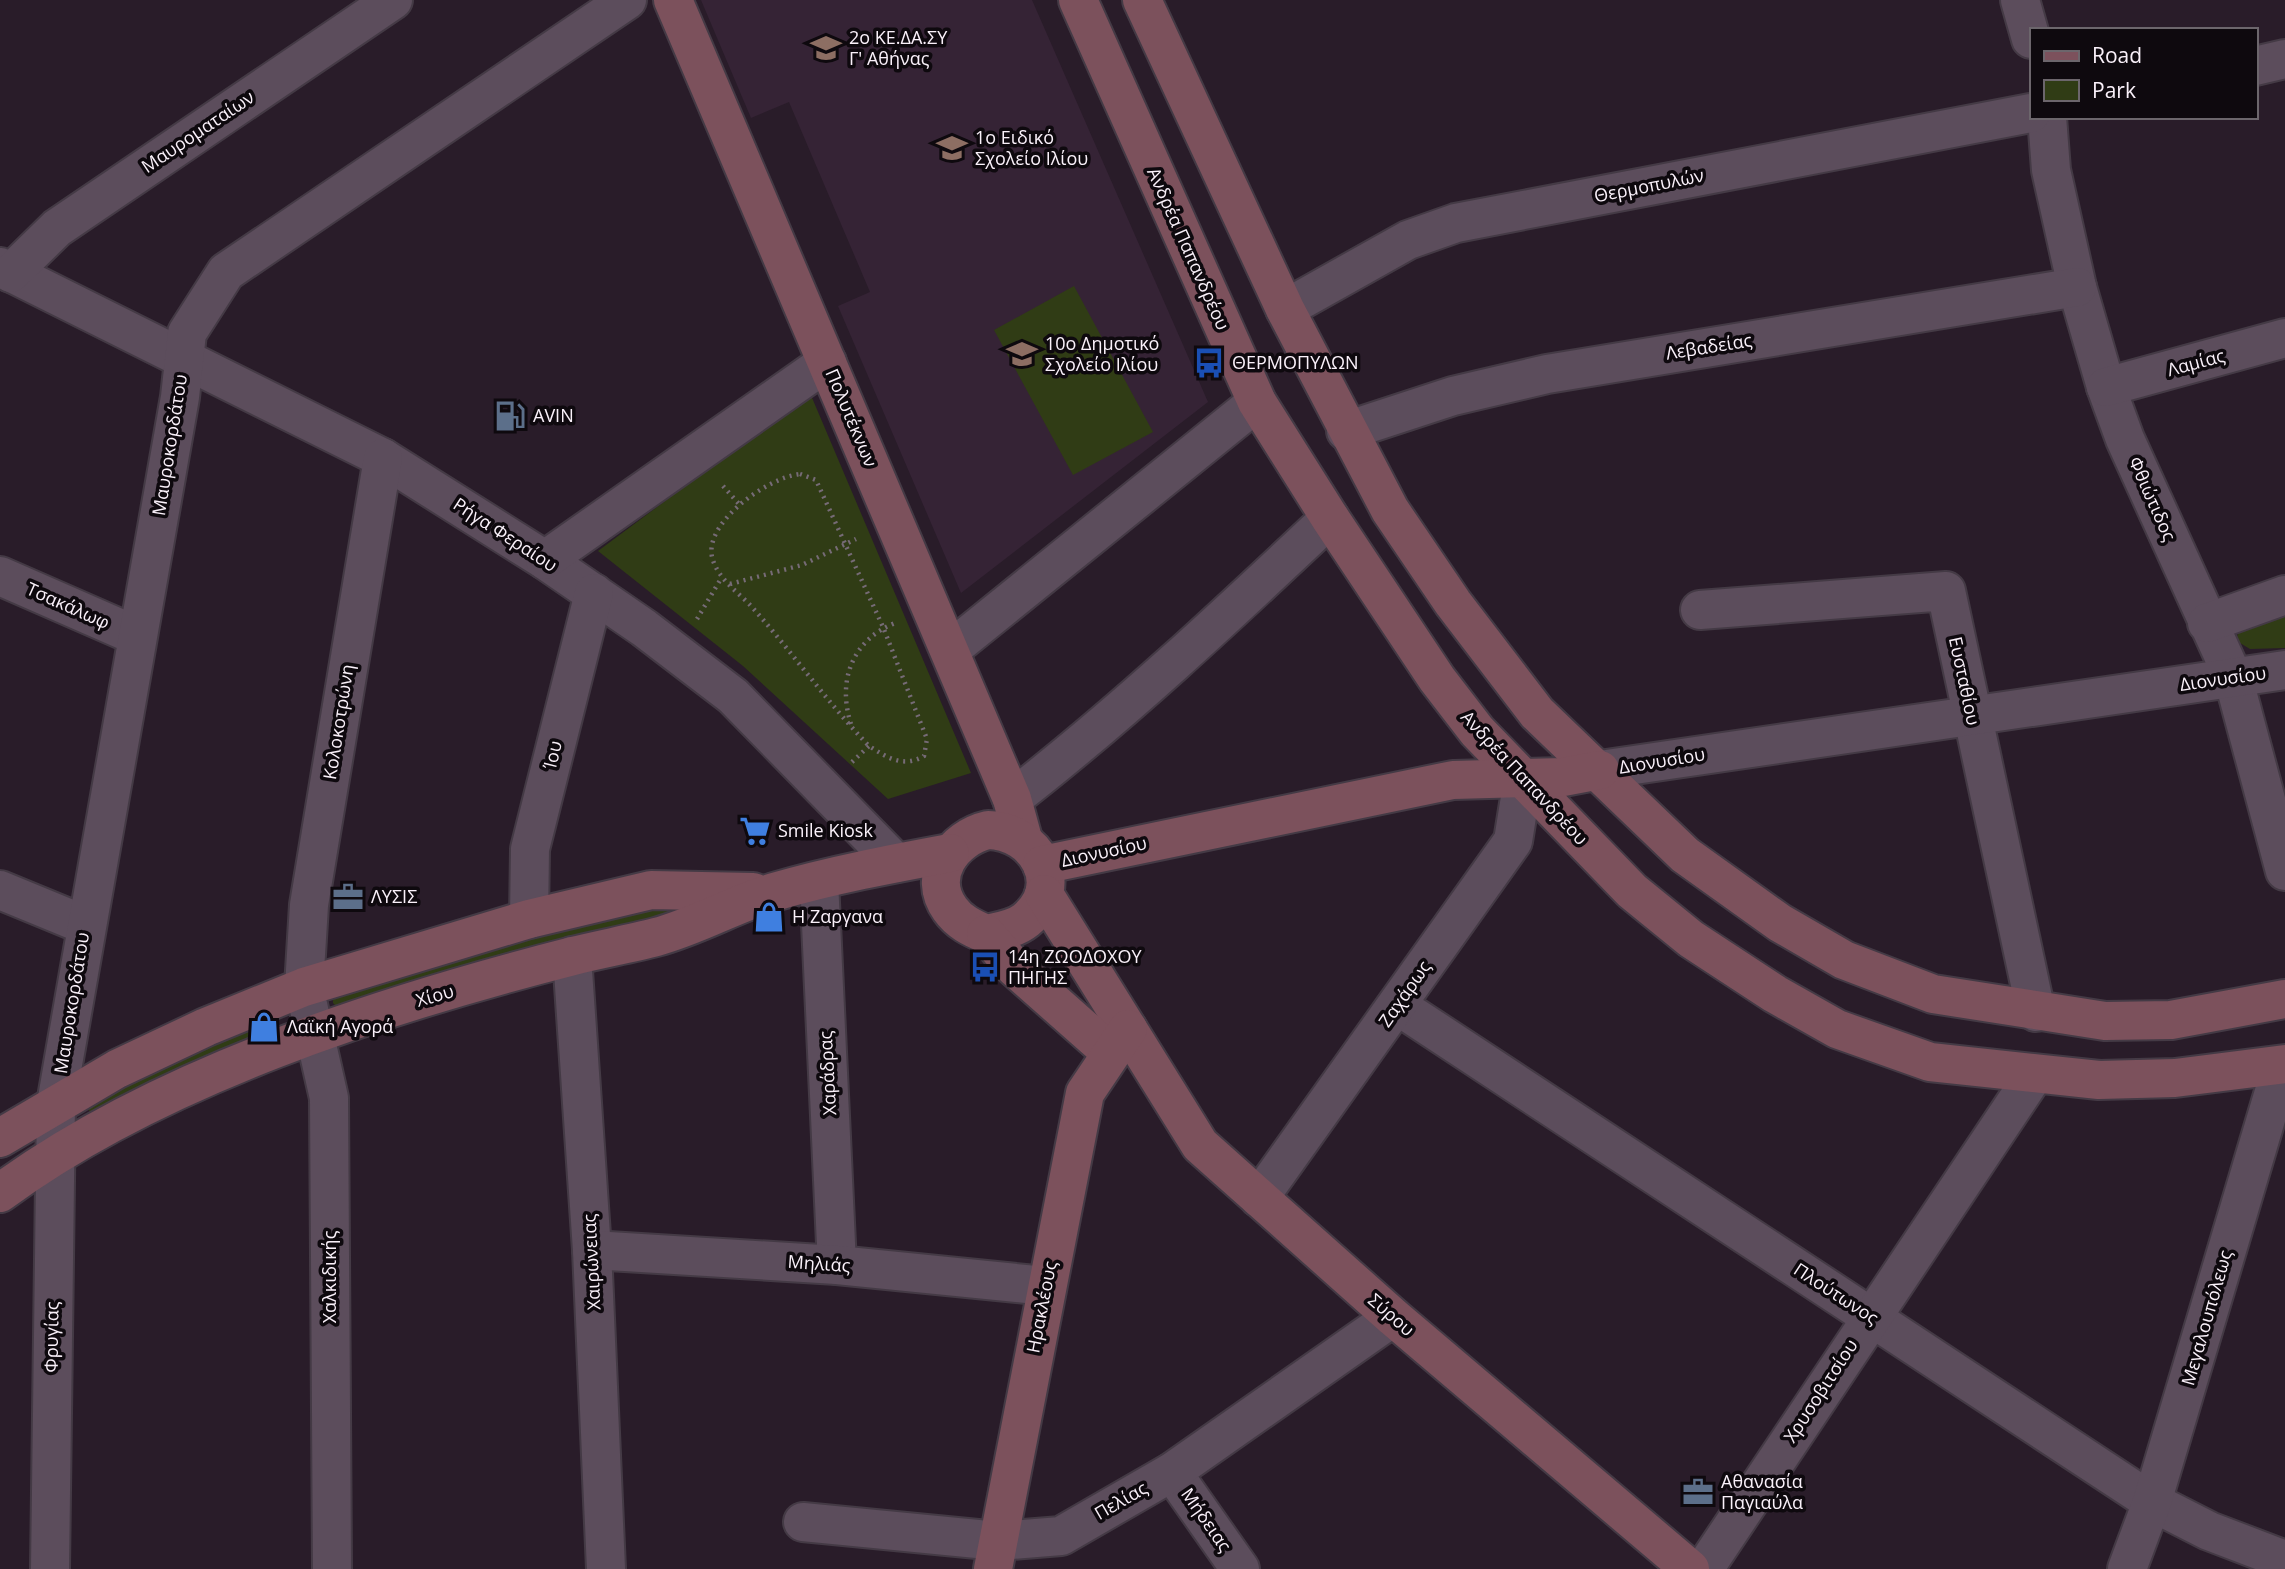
<svg xmlns="http://www.w3.org/2000/svg" width="2285" height="1569" font-family="'Open Sans',sans-serif">
<style>
.built{fill:#352335}
.green{fill:#303c15}
.lines{fill:none;stroke-linecap:round;stroke-linejoin:round}
.street-casing{stroke:#443a45;stroke-width:42}
.secondary-casing{stroke:#443a45;stroke-width:42}
.path{stroke:#766b76;stroke-width:4.5;stroke-dasharray:2 5;stroke-linecap:butt}
.street{stroke:#5c4d5c;stroke-width:38}
.secondary{stroke:#7c515c;stroke-width:38}
.labels{text-anchor:middle;stroke-width:7;stroke-linejoin:round;paint-order:stroke}
.poi-label{font-size:18px;fill:#faf1fa;stroke:#0e090e;text-anchor:start}
.street-label{font-size:18px;fill:#faf1fa;stroke:#0e090e}
</style>
<rect width="100%" height="100%" fill="#291c29"/>
<!-- built -->
<polygon class="built" points="701,0 1032,0 1208,402 961,593 838,306 870,292 789,102 751,118"/>
<!-- green -->
<g class="green">
<polygon points="1074,286 1153,432 1073,475 994,330"/>
<polygon points="810,393 971,773 888,799 743,666 598,551"/>
<polygon points="2285,613 2285,648 2250,649 2240,643 2237,636 2241,629"/>
<polygon points="659,899 670,907 669,913 339,1009 333,1003 333,997"/>
<polygon points="263,1024 265,1033 92,1114 86,1107 130,1075"/>
</g>
<g class="lines">
<!-- street casing -->
<g class="street-casing">
<g id="street">
<polyline points="2020,0 2031,39"/>
<polyline points="2255,66 2285,59"/>
<polyline points="2047,117 2051,170 2077,287 2106,387 2125,439 2233,677 2285,871"/>
<polyline points="0,267 383,458 545,560 644,628 733,696 896,863"/>
<polyline points="11,273 57,228 393,0"/>
<polyline points="1285,309 1408,240 1456,223 2031,113"/>
<polyline points="2106,387 2285,338"/>
<polyline points="1346,431 1453,396 1547,374 2077,287"/>
<polyline points="545,560 827,362"/>
<polyline points="0,576 137,636"/>
<polyline points="1700,610 1946,591 2036,1012"/>
<polyline points="2207,623 2285,595"/>
<polyline points="950,650 1257,402"/>
<polyline points="1600,770 2285,670"/>
<path d="M 1012,799 C 1124,712 1227,615 1330,518"/>
<polyline points="819,881 837,1265"/>
<polyline points="0,890 85,925"/>
<polyline points="529,919 530,849 594,593"/>
<polyline points="572,956 592,1250 606,1569"/>
<polyline points="1398,1006 2152,1502 2209,1531 2285,1560"/>
<polyline points="1259,1198 1513,841 1523,779"/>
<polyline points="592,1250 837,1265 1046,1286"/>
<polyline points="1172,1472 1240,1569"/>
<polyline points="803,1522 998,1541 1061,1536 1172,1472 1393,1317"/>
<polyline points="50,1569 56,1104 180,397 187,333 226,272 627,0"/>
<polyline points="332,1569 329,1098 304,987 309,905 383,458"/>
<polyline points="1704,1569 2034,1075"/>
<polyline points="2127,1569 2152,1502 2282,1065"/>
</g>
</g>
<!-- secondary casing -->
<g class="secondary-casing">
<g id="secondary">
<polyline points="673,0 1012,799 1023,839"/>
<polyline points="1078,0 1257,402 1330,518 1437,679 1477,731 1632,891 1691,939 1775,994 1837,1029 1930,1062 2099,1080 2175,1078 2285,1064"/>
<polyline points="1142,0 1285,309 1390,510 1453,603 1537,713 1685,855 1780,923 1844,960 1933,994 2105,1021 2171,1020 2285,999"/>
<path d="M 988,830 C 1036,831 1068,885 1026,920 C 1015,929 1000,931 986,934 C 972,928 959,922 950,909 C 926,876 953,838 988,830 Z"/>
<polyline points="1042,865 1453,780 1563,777 1600,770"/>
<polyline points="1044,894 1200,1145 1393,1317 1690,1569"/>
<polyline points="986,934 1015,968 1110,1052"/>
<polyline points="0,1138 117,1069 206,1027 304,987 529,919 651,890 753,892"/>
<path d="M 0,1193 C 157,1077 385,1004 573,956 C 601,949 629,944 656,937 C 697,926 734,904 774,892 C 832,875 891,864 950,853"/>
<polyline points="993,1569 1085,1093 1128,1029"/>
</g>
</g>
<!-- path -->
<g class="path">
<path d="M 800,474 L 816,480 L 883,627 L 927,739 L 924,756 C 903,768 888,758 869,746 C 827,702 792,652 752,607 C 739,593 721,581 714,563 C 697,526 768,477 800,474 Z"/>
<polyline points="723,486 740,505"/>
<polyline points="730,584 802,565 856,539"/>
<polyline points="697,619 722,577"/>
<path d="M 851,724 C 837,681 852,640 895,623"/>
<polyline points="852,762 869,746"/>
</g>
<!-- street -->
<use href="#street" class="street"/>
<!-- secondary -->
<use href="#secondary" class="secondary"/>
</g>
<!-- icons -->
<defs>
<g id="school-bare" transform="scale(2.415)"><path d="M0-5L7-2L0 1L-7-2ZM-4 1L0 2.5L4 1V4Q0 6-4 4Z" fill="#8d6e63" stroke="#0e090e" stroke-width="2.5" paint-order="stroke"/></g>
<g id="bus-bare" transform="scale(2.415)"><path d="M-5-6H5V4H4V6H2V4H-2V6H-4V4H-5ZM-3.5-4V0h7V-4ZM-3.5 1.2v1.5H-2V1.2ZM2 1.2v1.5H3.5V1.2Z" fill="#1a4fb4" stroke="#0e090e" stroke-width="2.5" paint-order="stroke"/></g>
<g id="fuel-bare" transform="scale(2.415)"><path d="M-5.5-6h7V0h2V4h1.3V-2.5L3-4.5l.8-.8L6-3V5H2.5V1h-1V6h-7ZM-4.2-4.7v3.2H.2V-4.7Z" fill="#5c6f8a" stroke="#0e090e" stroke-width="2.5" paint-order="stroke"/></g>
<g id="supermarket-bare" transform="scale(2.415)"><path d="M-6-5.5h2.5l.6 2H6L4.5 2H-2.5L-4.4-4H-6ZM-1.5 3.2a1.3 1.3 0 1 0 .1 0ZM3 3.2a1.3 1.3 0 1 0 .1 0Z" fill="#3f7fe0" stroke="#0e090e" stroke-width="2.5" paint-order="stroke"/></g>
<g id="office-bare" transform="scale(2.415)"><path d="M-6-3h4V-5.5h4V-3h4V5H-6ZM-1-4.5V-3h2v-1.5ZM-6 0V1H6V0Z" fill="#5c6f8a" stroke="#0e090e" stroke-width="2.5" paint-order="stroke"/></g>
<g id="shop-bare" transform="scale(2.415)"><path d="M-5-2.5h2.3a2.7 3.5 0 0 1 5.4 0H5L5.5 6h-11ZM-1.5-2.5h3a1.5 2.3 0 0 0-3 0Z" fill="#3f7fe0" stroke="#0e090e" stroke-width="2.5" paint-order="stroke"/></g>
</defs>
<g fill-rule="evenodd">
<use href="#school-bare" x="826" y="48"/>
<use href="#school-bare" x="952" y="148"/>
<use href="#school-bare" x="1022" y="354"/>
<use href="#bus-bare" x="1209" y="363"/>
<use href="#fuel-bare" x="510" y="416"/>
<use href="#supermarket-bare" x="755" y="831"/>
<use href="#office-bare" x="348" y="897"/>
<use href="#shop-bare" x="769" y="917"/>
<use href="#bus-bare" x="985" y="967"/>
<use href="#shop-bare" x="264" y="1027"/>
<use href="#office-bare" x="1698" y="1492"/>
</g>
<g class="labels">
<!-- poi labels -->
<g class="poi-label">
<text x="849" y="44">2ο ΚΕ.ΔΑ.ΣΥ<tspan x="849" dy="21">Γ' Αθήνας</tspan></text>
<text x="975" y="144">1ο Ειδικό<tspan x="975" dy="21">Σχολείο Ιλίου</tspan></text>
<text x="1045" y="350">10ο Δημοτικό<tspan x="1045" dy="21">Σχολείο Ιλίου</tspan></text>
<text x="1232" y="369">ΘΕΡΜΟΠΥΛΩΝ</text>
<text x="533" y="422">AVIN</text>
<text x="778" y="837">Smile Kiosk</text>
<text x="371" y="903">ΛΥΣΙΣ</text>
<text x="792" y="923">Η Ζαργανα</text>
<text x="1008" y="963">14η ΖΩΟΔΟΧΟΥ<tspan x="1008" dy="21">ΠΗΓΗΣ</tspan></text>
<text x="287" y="1033">Λαϊκή Αγορά</text>
<text x="1721" y="1488">Αθανασία<tspan x="1721" dy="21">Παγιαύλα</tspan></text>
</g>
<!-- street labels -->
<g class="street-label">
<text transform="translate(198 132) rotate(-34)" y="6">Μαυροματαίων</text>
<text transform="translate(1649 186) rotate(-11)" y="6">Θερμοπυλών</text>
<text transform="translate(1188 249) rotate(66)" y="6">Ανδρέα Παπανδρέου</text>
<text transform="translate(1709 347) rotate(-9)" y="6">Λεβαδείας</text>
<text transform="translate(2196 363) rotate(-15)" y="6">Λαμίας</text>
<text transform="translate(851 418) rotate(67)" y="6">Πολυτέκνων</text>
<text transform="translate(170 445) rotate(-81)" y="6">Μαυροκορδάτου</text>
<text transform="translate(2152 499) rotate(66)" y="6">Φθιώτιδος</text>
<text transform="translate(505 535) rotate(33)" y="6">Ρήγα Φεραίου</text>
<text transform="translate(68 606) rotate(24)" y="6">Τσακάλωφ</text>
<text transform="translate(2223 679) rotate(-8)" y="6">Διονυσίου</text>
<text transform="translate(1964 681) rotate(78)" y="6">Ευσταθίου</text>
<text transform="translate(339 722) rotate(-81)" y="6">Κολοκοτρώνη</text>
<text transform="translate(553 755) rotate(-76)" y="6">Ίου</text>
<text transform="translate(1662 761) rotate(-9)" y="6">Διονυσίου</text>
<text transform="translate(1524 778) rotate(47)" y="6">Ανδρέα Παπανδρέου</text>
<text transform="translate(1104 852) rotate(-12)" y="6">Διονυσίου</text>
<text transform="translate(1405 994) rotate(-55)" y="6">Ζαχάρως</text>
<text transform="translate(435 996) rotate(-16)" y="6">Χίου</text>
<text transform="translate(72 1003) rotate(-81)" y="6">Μαυροκορδάτου</text>
<text transform="translate(828 1073) rotate(-93)" y="6">Χαράδρας</text>
<text transform="translate(592 1262) rotate(-93)" y="6">Χαιρώνειας</text>
<text transform="translate(819 1264) rotate(4)" y="6">Μηλιάς</text>
<text transform="translate(330 1277) rotate(-90)" y="6">Χαλκιδικής</text>
<text transform="translate(1836 1294) rotate(33)" y="6">Πλούτωνος</text>
<text transform="translate(1042 1307) rotate(-79)" y="6">Ηρακλέους</text>
<text transform="translate(1391 1315) rotate(41)" y="6">Σύρου</text>
<text transform="translate(2207 1318) rotate(-74)" y="6">Μεγαλουπόλεως</text>
<text transform="translate(52 1337) rotate(-89)" y="6">Φρυγίας</text>
<text transform="translate(1821 1391) rotate(-57)" y="6">Χρυσοβιτσίου</text>
<text transform="translate(1121 1501) rotate(-30)" y="6">Πελίας</text>
<text transform="translate(1206 1520) rotate(55)" y="6">Μήδειας</text>
</g>
</g>
<!-- legend -->
<rect x="2030" y="28" width="228" height="91" fill="#0e090e" stroke="#6c666c" stroke-width="2"/>
<rect x="2044" y="51" width="35" height="10" fill="#7c515c" stroke="#6c666c" stroke-width="2"/>
<text x="2092" y="63" font-size="21" fill="#faf1fa">Road</text>
<rect x="2044" y="80" width="35" height="21" fill="#303c15" stroke="#6c666c" stroke-width="2"/>
<text x="2092" y="98" font-size="21" fill="#faf1fa">Park</text>
</svg>
